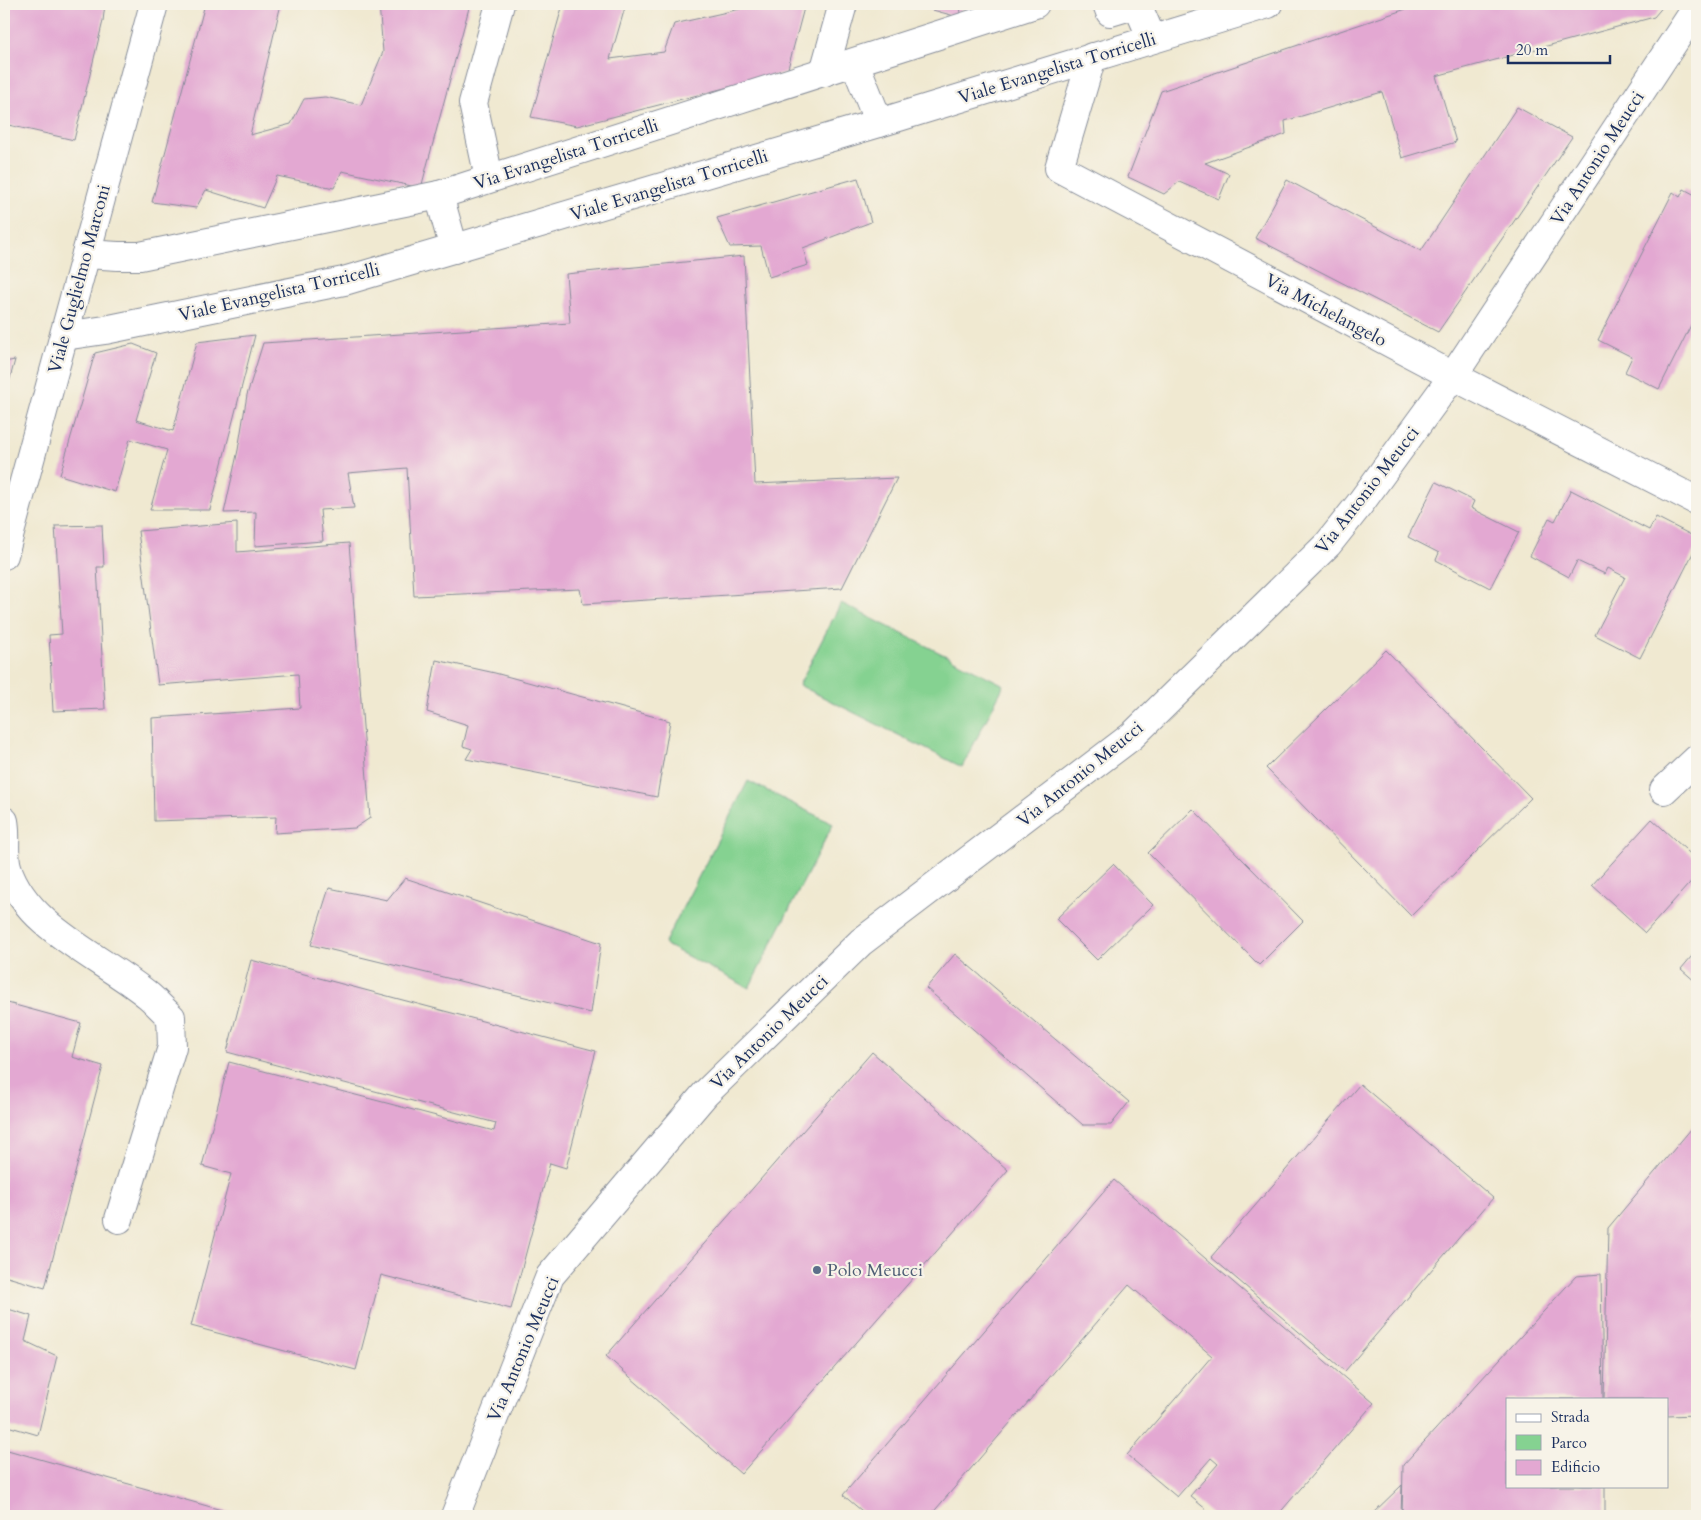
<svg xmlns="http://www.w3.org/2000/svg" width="1701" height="1520" font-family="Cardo,serif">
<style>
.green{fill:#85d291;stroke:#508078}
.building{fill:#e3a8d2}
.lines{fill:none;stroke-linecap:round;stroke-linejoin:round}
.minor-casing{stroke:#868c98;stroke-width:30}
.minor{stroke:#fff;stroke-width:28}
.service-dot{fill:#5c6f8a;stroke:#f7f3e8;stroke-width:2}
.labels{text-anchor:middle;stroke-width:4.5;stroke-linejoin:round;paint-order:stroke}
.street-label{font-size:18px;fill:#1b2f5e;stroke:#f7f3e8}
.service-label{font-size:18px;fill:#4e5e75;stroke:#f7f3e8;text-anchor:start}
</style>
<rect width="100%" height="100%" fill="#f7f3e8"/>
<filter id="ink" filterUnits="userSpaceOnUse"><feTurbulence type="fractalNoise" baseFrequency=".02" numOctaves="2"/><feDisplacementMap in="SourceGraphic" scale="10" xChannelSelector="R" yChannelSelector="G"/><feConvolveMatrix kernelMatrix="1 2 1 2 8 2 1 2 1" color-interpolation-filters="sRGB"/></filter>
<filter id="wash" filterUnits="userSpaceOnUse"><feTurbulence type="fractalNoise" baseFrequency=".0096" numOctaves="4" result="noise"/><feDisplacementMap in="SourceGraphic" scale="20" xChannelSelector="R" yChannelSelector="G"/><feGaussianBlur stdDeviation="1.12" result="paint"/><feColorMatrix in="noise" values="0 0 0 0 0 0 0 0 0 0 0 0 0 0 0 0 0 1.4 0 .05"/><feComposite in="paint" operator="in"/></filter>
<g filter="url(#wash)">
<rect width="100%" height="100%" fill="#f0e9d1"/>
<!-- green -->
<g class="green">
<polygon points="841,603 1004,685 962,767 799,685"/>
<polygon points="748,781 833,824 749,988 664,944"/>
</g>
<g id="blocks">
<!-- building -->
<g class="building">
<polygon points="4,4 105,4 103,21 74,140 4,124"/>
<polygon points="205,4 281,4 250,135 291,124 304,99 325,97 361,105 383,52 379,4 470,4 421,188 342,171 334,188 277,176 263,208 206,190 196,208 152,202"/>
<polygon points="563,4 626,4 610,59 664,52 674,24 740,9 743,4 805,4 787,72 577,126 531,117"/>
<polygon points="911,4 963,4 958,17"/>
<polygon points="1421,4 1665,4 1654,17 1436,76 1456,142 1402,158 1382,92 1285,121 1286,134 1205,163 1229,174 1219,199 1179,182 1164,194 1128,177 1161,91"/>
<polygon points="1517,107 1572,137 1438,332 1255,238 1287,180 1421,251"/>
<polygon points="858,178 871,222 803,248 808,265 769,277 761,246 730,247 717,218"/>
<polygon points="1684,189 1697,196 1697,313 1659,389 1625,372 1632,357 1598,340 1673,192 1680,197"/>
<polygon points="744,256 755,484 897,478 842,588 583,604 580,589 414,596 407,468 348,473 354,508 320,510 323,541 255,546 256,512 224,513 238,450 247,395 263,343 570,323 566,274"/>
<polygon points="255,335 210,510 150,510 167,450 130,439 115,492 60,475 95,353 133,344 156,353 136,420 173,431 197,342"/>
<polygon points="15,360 4,400 4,362"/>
<polygon points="1436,482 1474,501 1471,508 1519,532 1490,588 1436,560 1439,553 1408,537"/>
<polygon points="1571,490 1649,530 1656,517 1697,538 1697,545 1640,658 1595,635 1625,577 1608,568 1605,574 1577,561 1569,577 1530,556 1549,518 1555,521"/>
<polygon points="237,523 237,552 349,543 370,818 355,828 275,833 276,817 154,821 152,718 300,708 298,674 158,685 138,531"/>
<polygon points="102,525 104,567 97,567 105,709 53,711 49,635 62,634 55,526"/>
<polygon points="1386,650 1531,798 1411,916 1266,768"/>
<polygon points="436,660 495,673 670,721 657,797 466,759 472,749 463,746 468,725 427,712"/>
<polygon points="1193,809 1303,921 1259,965 1148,853"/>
<polygon points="1652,819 1697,860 1697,875 1645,933 1592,885"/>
<polygon points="1113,864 1153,905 1097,960 1056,919"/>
<polygon points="405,878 601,943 591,1013 311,945 329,888 387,900"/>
<polygon points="1697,950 1697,983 1681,969"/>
<polygon points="955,954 1129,1102 1111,1125 1083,1125 926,988"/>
<polygon points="251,960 596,1051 566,1168 550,1163 511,1309 381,1275 356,1370 191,1326 231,1174 202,1166 229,1062 494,1131 496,1123 227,1052"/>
<polygon points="4,1002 81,1023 72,1057 103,1066 45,1288 4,1276"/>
<polygon points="872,1052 1008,1170 741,1474 606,1356"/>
<polygon points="1360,1084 1493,1198 1345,1371 1211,1257"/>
<polygon points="1697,1122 1697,1415 1667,1416 1667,1399 1604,1399 1608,1228"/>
<polygon points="1114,1180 1374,1403 1277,1516 1212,1516 1213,1515 1190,1496 1218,1464 1211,1458 1177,1497 1127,1455 1212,1356 1129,1285 930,1516 868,1516 843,1495"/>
<polygon points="1601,1274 1603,1399 1507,1399 1507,1486 1605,1486 1605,1516 1402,1516 1403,1465 1576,1276"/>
<polygon points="8,1309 31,1316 25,1341 57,1356 38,1435 4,1425 4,1323"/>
<polygon points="4,1449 243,1516 4,1516"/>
<polygon points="1402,1485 1401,1516 1370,1516"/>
</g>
</g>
</g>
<g filter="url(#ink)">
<use href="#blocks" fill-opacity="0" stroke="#868c98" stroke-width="1"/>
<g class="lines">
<!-- minor casing -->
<g class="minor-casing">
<g id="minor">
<polyline points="1107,4 1110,12 1137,4"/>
<polyline points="1137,4 1152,39"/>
<polyline points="1092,57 1059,168 1453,376 1697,501"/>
<polyline points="855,63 879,123"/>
<polyline points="824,72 843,4"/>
<polyline points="489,178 473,103 500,4"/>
<polyline points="439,195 454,249"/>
<polyline points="86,254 118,256 140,256 439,195 1035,4"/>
<polyline points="64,336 105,330 344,281 879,123 1268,4"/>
<polyline points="4,555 154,4"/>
<polyline points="1664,790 1697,759"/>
<path d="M 4,821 C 7,836 3,853 7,867 C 26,928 102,957 149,996 C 156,1002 163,1010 171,1017 L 172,1047 L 119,1219"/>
<polyline points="455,1516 550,1276 705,1094 861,942 1132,736 1328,544 1359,505 1453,376 1697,7"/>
</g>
</g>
<!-- minor -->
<use href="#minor" class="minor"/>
</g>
</g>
<!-- markers -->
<circle class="service-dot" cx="817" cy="1270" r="5"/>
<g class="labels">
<!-- street labels -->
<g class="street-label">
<text transform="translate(1057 68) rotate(-17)" y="6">Viale Evangelista Torricelli</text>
<text transform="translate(566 154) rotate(-18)" y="6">Via Evangelista Torricelli</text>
<text transform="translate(1597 158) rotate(-57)" y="6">Via Antonio Meucci</text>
<text transform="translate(669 185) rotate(-17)" y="6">Viale Evangelista Torricelli</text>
<text transform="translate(79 279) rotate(-75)" y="6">Viale Guglielmo Marconi</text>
<text transform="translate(279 292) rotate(-13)" y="6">Viale Evangelista Torricelli</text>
<text transform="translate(1326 310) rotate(28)" y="6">Via Michelangelo</text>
<text transform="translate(1367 490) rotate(-52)" y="6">Via Antonio Meucci</text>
<text transform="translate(1080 774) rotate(-39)" y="6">Via Antonio Meucci</text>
<text transform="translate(769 1032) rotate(-44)" y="6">Via Antonio Meucci</text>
<text transform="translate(523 1349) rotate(-67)" y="6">Via Antonio Meucci</text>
</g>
<!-- service labels -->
<g class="service-label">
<text x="827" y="1276">Polo Meucci</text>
</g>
</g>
<!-- margin -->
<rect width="1701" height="1520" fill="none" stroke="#f7f3e8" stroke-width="20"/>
<!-- legend -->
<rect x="1506" y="1398" width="162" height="90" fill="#f7f3e8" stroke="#9fa5b1"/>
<rect x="1516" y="1414" width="25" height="8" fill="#ffffff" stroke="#9fa5b1"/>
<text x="1551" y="1422" font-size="15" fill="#1b2f5e">Strada</text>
<rect x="1516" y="1435" width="25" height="15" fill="#85d291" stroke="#9fa5b1"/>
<text x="1551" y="1448" font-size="15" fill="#1b2f5e">Parco</text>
<rect x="1516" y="1460" width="25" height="15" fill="#e3a8d2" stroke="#9fa5b1"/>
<text x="1551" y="1472" font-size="15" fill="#1b2f5e">Edificio</text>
<!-- scale -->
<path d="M1508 55v8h102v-8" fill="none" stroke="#1b2f5e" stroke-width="2.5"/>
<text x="1516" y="55" font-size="15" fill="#1b2f5e" stroke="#f7f3e8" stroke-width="4" paint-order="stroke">20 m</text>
</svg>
